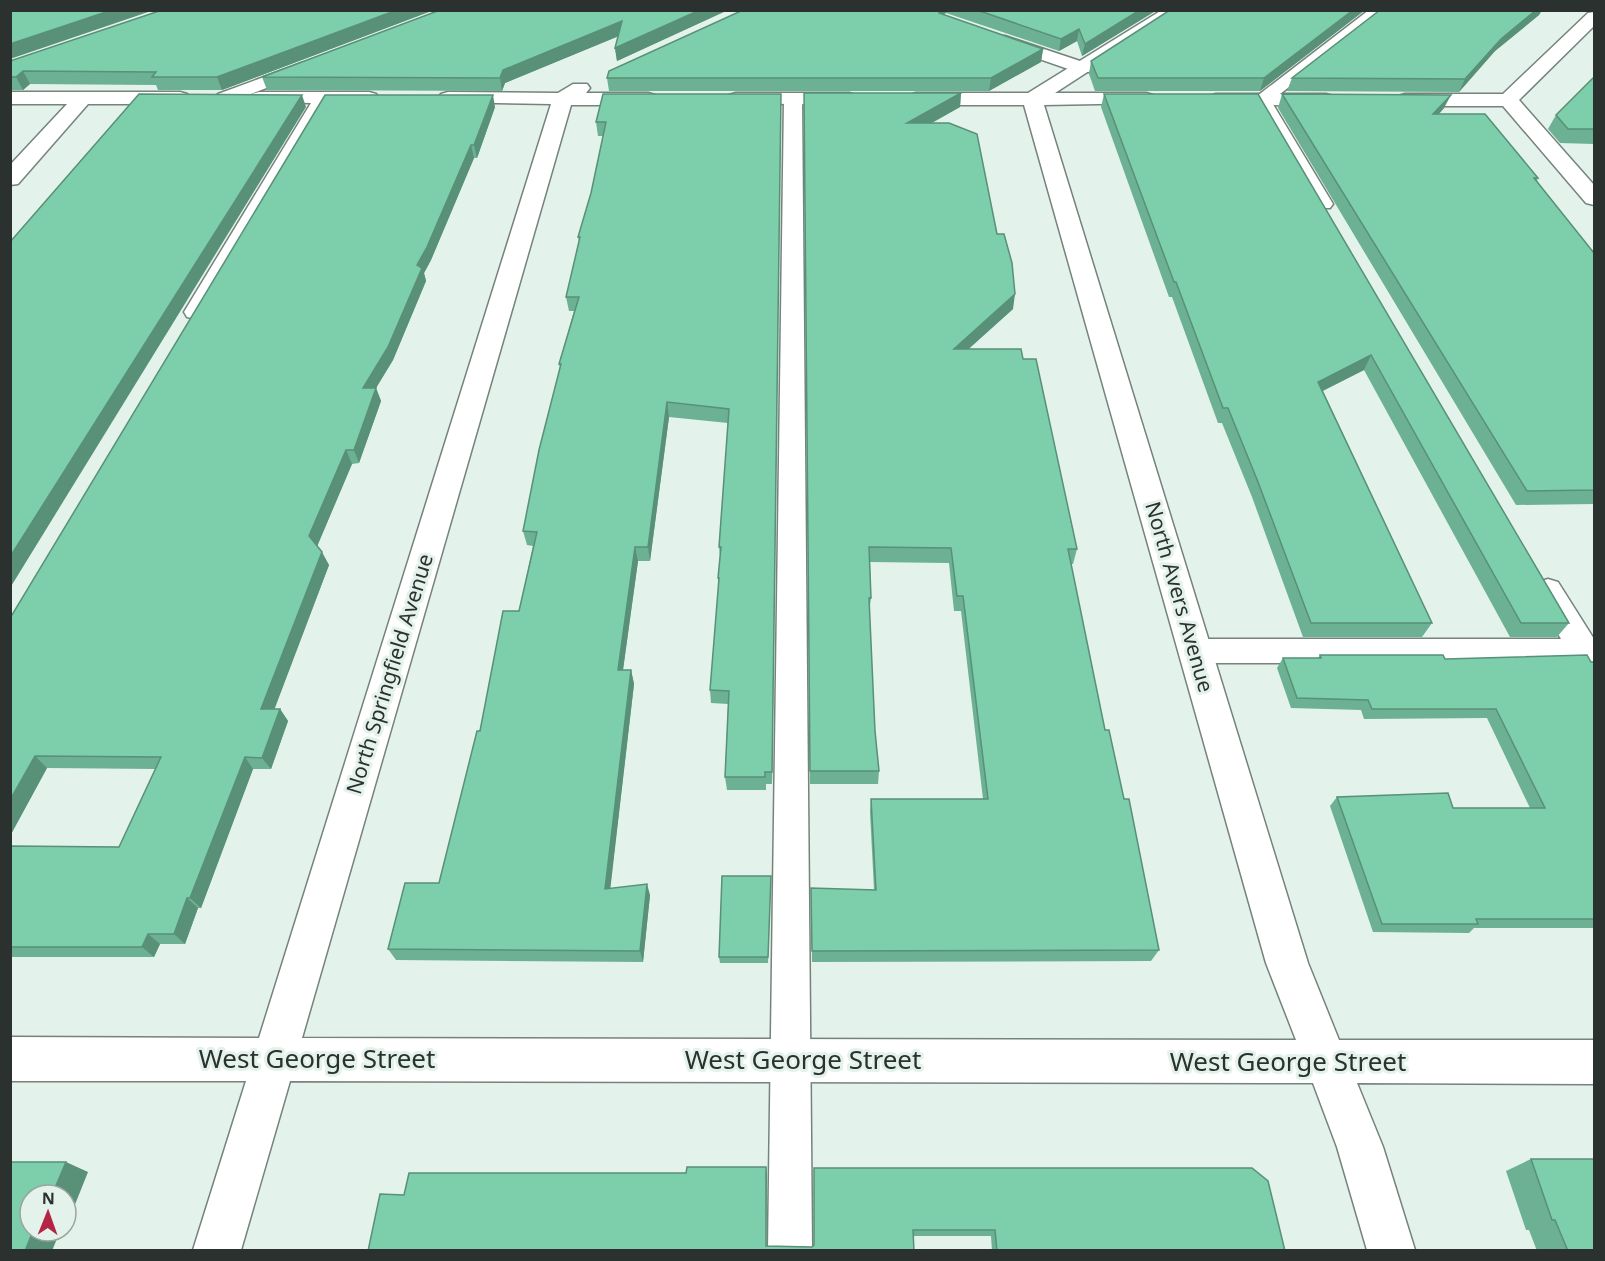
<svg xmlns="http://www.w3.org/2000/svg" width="1605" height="1261" font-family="'Noto Sans',sans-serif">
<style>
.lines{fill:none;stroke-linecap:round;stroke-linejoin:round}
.service-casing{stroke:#75837c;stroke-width:3}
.minor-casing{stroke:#75837c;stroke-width:3}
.service{fill:#fff;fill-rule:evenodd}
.minor{fill:#fff;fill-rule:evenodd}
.wall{fill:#6cb193}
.shaded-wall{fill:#589078}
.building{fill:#7dceab;stroke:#589078;stroke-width:1.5}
.labels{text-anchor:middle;stroke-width:6;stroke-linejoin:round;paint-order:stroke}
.street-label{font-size:21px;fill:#2b312e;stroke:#e3f2ea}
.near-street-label{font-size:26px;fill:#2b312e;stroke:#e3f2ea}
</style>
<rect width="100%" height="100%" fill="#e3f2ea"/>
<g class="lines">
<!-- service casing -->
<g class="service-casing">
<g id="service">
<polygon points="1369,10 1388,10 1271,101 1333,204 1330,208 1316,208 1252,100"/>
<polygon points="1005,36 1089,64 1092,68 1089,72 1077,72 999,45 997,41 999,37"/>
<polygon points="302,63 308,64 311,68 308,72 230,102 218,102 215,98 218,94"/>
<polygon points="323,93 329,94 332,98 206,312 203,317 195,319 187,317 184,312 314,98 317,94"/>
<polygon points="793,94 799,95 802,99 812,1250 768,1250 784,99 787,95"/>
<polygon points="1548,579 1558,582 1594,639 1594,663 1195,663 1184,659 1180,651 1184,643 1195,639 1561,639 1533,590 1538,582"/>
</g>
</g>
<!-- minor casing -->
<g class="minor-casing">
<g id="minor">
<polygon points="1162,10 1183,10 1055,93 1146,93 1153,95 1156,99 1153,103 1044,105 1308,963 1339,1040 1594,1040 1594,1084 1357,1083 1383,1147 1415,1250 1367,1250 1337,1147 1313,1083 290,1081 241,1250 193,1250 246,1081 10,1081 10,1037 259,1038 551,104 441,102 438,98 441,94 448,92 558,93 573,84 587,84 590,88 586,93 648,93 655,95 658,99 655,103 648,105 571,105 302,1038 1296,1040 1266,963 1024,105 916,105 909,103 906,99 909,95 916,93 1028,93"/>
<polygon points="1594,12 1594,26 1519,100 1594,185 1594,205 1586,203 1503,106 1405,106 1398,104 1395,100 1398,96 1405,94 1503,94 1588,13"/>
<polygon points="10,92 180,92 187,94 190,98 187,102 180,104 88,104 18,184 10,185 10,165 67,104 10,104"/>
<polygon points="259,92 369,92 376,94 379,98 376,102 369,104 252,102 249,98 252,94"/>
<polygon points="736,93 849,93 856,95 859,99 856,103 849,105 729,103 726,99 729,95"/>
<polygon points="1216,94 1326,94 1333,96 1336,100 1333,104 1326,106 1209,104 1206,100 1209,96"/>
</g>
</g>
<!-- service -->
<use href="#service" class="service"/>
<!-- minor -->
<use href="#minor" class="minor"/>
</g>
<!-- wall -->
<g class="wall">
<polygon points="434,10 222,90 158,90 156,85 30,84 23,90 10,90 10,61"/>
<polygon points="728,10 617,61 615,48 618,36 505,83 502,91 267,90 262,77"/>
<polygon points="743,10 1157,10 1082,56 1077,41 1059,51 946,13 943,14 1043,49 1041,62 989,91 609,91 607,78"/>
<polygon points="1365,10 1260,91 1095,91 1089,74 1091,61"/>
<polygon points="1380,10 1542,10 1539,15 1495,51 1459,92 1287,91 1292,78"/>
<polygon points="1594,78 1594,144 1560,143 1548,129 1556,115"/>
<polygon points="804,93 961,93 960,107 932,123 1013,309 968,349 1023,359 1077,549 1073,564 1071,564 1105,730 1124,799 1159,950 1151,961 812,962 811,888 874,890 870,812 871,799 983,799 961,611 954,611 949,563 870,562 871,598 869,612 875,731 879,771 878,784 810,784"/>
<polygon points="781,94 772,784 766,784 766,790 727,790 725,777 728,704 711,703 710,690 719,588 718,578 720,557 719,547 728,423 669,417 650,561 638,561 623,670 631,670 634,684 610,888 650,895 643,962 396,960 388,949 439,883 480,731 519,611 533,546 527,545 523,531 560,368 559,364 574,311 569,311 566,297 579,242 578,237 591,193 603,136 598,136 596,122"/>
<polygon points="1104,94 1258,94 1569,623 1557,637 1510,637 1364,370 1323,391 1432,623 1422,637 1303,637 1252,497 1222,423 1218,423 1172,297 1169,297 1101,107"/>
<polygon points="1282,94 1444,108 1439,114 1538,178 1537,181 1594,253 1594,504 1516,505 1278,108"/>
<polygon points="495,107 477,158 474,158 431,260 424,273 426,281 393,360 376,388 381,401 359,463 352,464 317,546 329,565 274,709 280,709 288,721 271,769 253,769 201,908 198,908 185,944 160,944 154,957 10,957 10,846 119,847 156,769 47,768 10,836 10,616"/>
<polygon points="1320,655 1445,659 1594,662 1594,928 1474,928 1469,933 1373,932 1330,806 1337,797 1453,808 1530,808 1487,718 1364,719 1361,710 1291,708 1277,668 1283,658 1318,658"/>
<polygon points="771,876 768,963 720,963 719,957"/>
<polygon points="1531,1159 1594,1251 1537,1251 1529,1230 1526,1230 1506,1171"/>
<polygon points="766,1167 766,1246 812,1247 814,1245 814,1168 1285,1251 992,1251 991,1236 913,1236 914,1251 368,1251 404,1195"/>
</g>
<!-- shaded-wall -->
<g class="shaded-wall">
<polygon points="112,10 154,10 10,59 10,44"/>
<polygon points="397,10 434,10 222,90 217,77"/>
<polygon points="700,10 728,10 617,61 615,48"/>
<polygon points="936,10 946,10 946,13 936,18"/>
<polygon points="1140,10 1157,10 1082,56 1085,44"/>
<polygon points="1353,10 1365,10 1260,91 1264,78"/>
<polygon points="1536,10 1542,10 1539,15 1495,51 1459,92 1465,79 1501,39"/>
<polygon points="622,21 624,34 505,83 502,91 500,78 503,70"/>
<polygon points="1079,29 1077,41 1059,51 1061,39"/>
<polygon points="1043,49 1041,62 989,91 991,78"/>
<polygon points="23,71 30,84 23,90 16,77"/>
<polygon points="961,93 960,107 906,137 907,123"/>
<polygon points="302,95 306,107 10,588 10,557"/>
<polygon points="493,95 495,107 477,158 474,145"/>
<polygon points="1451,95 1444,108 1427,127 1433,114"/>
<polygon points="782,107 772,784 772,772"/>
<polygon points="471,145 474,158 431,260 424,273 426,281 393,360 376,388 381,401 359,463 354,450 363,388 417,265"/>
<polygon points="1015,294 1013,309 952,364 954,349"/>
<polygon points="1371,355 1364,370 1312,396 1318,382"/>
<polygon points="667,402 669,417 650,561 648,547"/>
<polygon points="346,450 352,464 316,549 309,536"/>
<polygon points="635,547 638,561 621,684 618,670"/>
<polygon points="322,552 329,565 270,721 261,709"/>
<polygon points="631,670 634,684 609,900 605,889"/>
<polygon points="280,709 288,721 271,769 262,758"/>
<polygon points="35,756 47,768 10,836 10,800"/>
<polygon points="245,757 253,769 201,908 190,898"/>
<polygon points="647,884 650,895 643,962 640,951"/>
<polygon points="187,898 198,908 185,944 174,934"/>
<polygon points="148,934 160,944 154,957 142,947"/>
<polygon points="66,1162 88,1172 68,1222 66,1221 66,1195 52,1195"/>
<polygon points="766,1167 767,1174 766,1251"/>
<polygon points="33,1231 60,1231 52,1251 25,1251"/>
</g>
<!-- building -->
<g class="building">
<polygon points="10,10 112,10 10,44"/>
<polygon points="162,10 397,10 217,77 152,77 156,72 23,71 16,77 10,77 10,61"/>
<polygon points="440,10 700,10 615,48 622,21 503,70 500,78 262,77"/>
<polygon points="743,10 939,10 939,13 1043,49 991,78 607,78 609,71"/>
<polygon points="977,10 1140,10 1085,44 1079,29 1061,39"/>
<polygon points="1170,10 1353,10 1264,78 1098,78 1091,61"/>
<polygon points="1380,10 1536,10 1501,39 1465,79 1292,78"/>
<polygon points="1593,78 1594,78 1594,129 1568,129 1556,115"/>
<polygon points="804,93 961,93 907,123 949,123 977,134 997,234 1004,234 1012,263 1015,294 954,349 1021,349 1023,359 1036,359 1077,549 1068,549 1105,730 1109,730 1124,799 1129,799 1159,950 812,951 811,888 876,890 871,799 988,799 963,596 957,596 951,548 869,547 871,598 869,598 875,731 879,771 810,771"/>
<polygon points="139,94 302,95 10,557 10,242"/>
<polygon points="603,94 781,94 772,772 765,772 765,777 725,777 729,691 710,690 719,578 718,578 721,547 719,547 729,409 667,402 648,547 635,547 618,670 631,670 605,889 647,884 640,951 388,949 405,883 439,883 477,731 480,731 503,611 519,611 537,532 523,531 539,450 561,364 559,364 579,297 566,297 580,237 578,237 591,193 606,122 596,122"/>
<polygon points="1104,94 1258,94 1569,623 1521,623 1371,355 1318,382 1432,623 1311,623 1258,482 1228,408 1223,408 1176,282 1174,282"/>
<polygon points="1282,94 1451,95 1433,114 1485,114 1538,178 1534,178 1594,253 1594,490 1527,491"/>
<polygon points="325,95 493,95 474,145 471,145 427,247 417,265 422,268 388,347 363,388 376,388 354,450 346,450 309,536 322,552 261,709 280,709 262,758 245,757 190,898 187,898 174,934 148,934 142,947 10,947 10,846 119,847 161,757 35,756 10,800 10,616 12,615"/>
<polygon points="1320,655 1443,655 1445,659 1587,655 1591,662 1594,662 1594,919 1476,919 1478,924 1382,924 1337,797 1448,793 1453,808 1545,808 1496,709 1372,709 1368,700 1297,698 1283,658 1321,658"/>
<polygon points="722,876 771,876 768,957 719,957"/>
<polygon points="1531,1159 1594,1159 1594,1251 1568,1251 1555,1220 1552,1220"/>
<polygon points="10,1162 66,1162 52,1195 30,1195 30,1231 33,1231 25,1251 10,1251"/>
<polygon points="687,1167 766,1167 766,1246 812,1247 814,1245 814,1168 1252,1168 1268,1181 1285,1251 997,1251 995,1230 913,1230 914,1251 368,1251 380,1194 404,1195 409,1173 686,1173"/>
</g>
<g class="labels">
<!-- street labels -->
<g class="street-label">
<text transform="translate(1179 597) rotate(74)" y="7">North Avers Avenue</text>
<text transform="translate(390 674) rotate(-73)" y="7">North Springfield Avenue</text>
</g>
<!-- near-street labels -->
<g class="near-street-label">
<text x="317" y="1068">West George Street</text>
<text x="803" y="1069">West George Street</text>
<text x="1288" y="1071">West George Street</text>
</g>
</g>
<!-- border -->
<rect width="1605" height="1261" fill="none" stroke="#2b312e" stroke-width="24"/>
<!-- north arrow -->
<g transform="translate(48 1213) rotate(1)"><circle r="28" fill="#e3f2ea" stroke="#99a59f" stroke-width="1.5"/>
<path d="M0-4.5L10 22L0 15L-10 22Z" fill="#b52445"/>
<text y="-9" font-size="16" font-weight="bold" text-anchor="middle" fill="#2b312e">N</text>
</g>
</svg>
